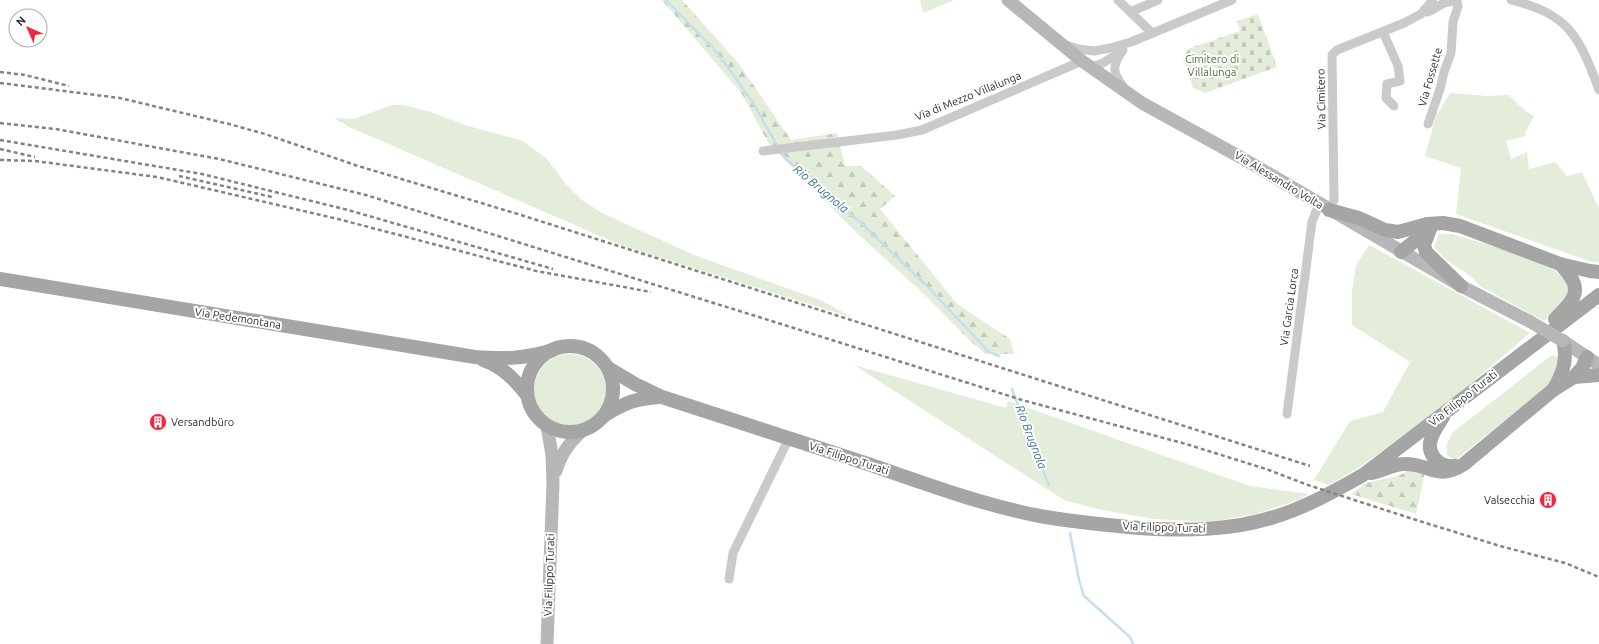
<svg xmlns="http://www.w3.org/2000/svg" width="1599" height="644" font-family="Ubuntu,sans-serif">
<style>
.green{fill:#e4ecda}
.forest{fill:url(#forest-firs)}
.cemetery{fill:url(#cemetery-stones)}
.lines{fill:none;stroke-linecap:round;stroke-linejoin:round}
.stream{stroke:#c5dfed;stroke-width:2.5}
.minor{stroke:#cacaca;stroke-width:9}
.secondary{stroke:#b7b7b7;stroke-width:13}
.primary{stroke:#a5a5a5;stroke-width:14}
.rail{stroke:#828282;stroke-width:2.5;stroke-dasharray:4 3;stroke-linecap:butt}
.secondary-bridge{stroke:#b7b7b7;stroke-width:13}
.labels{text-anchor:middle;stroke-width:4;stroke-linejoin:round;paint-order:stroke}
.park-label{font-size:11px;fill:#526b39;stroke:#fff}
.street-label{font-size:11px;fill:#2d2d2d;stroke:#fff}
.poi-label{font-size:11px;fill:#2d2d2d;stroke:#fff;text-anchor:start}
.water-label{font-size:12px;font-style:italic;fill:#387393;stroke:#fff}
</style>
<defs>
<pattern id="forest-firs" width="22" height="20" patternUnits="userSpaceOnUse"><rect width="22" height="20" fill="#e4ecda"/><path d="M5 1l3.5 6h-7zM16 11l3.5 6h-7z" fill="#c4cbbb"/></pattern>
<pattern id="cemetery-stones" width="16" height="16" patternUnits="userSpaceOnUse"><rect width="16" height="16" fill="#e4ecda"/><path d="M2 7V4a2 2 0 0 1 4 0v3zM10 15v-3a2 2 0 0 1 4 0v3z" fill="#c4cbbb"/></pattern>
</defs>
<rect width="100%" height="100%" fill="#fff"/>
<!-- green -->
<g class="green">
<polygon points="920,0 954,0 923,13"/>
<polygon points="1450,93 1488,96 1509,95 1525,111 1534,116 1525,133 1526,136 1506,141 1511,159 1527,152 1529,169 1555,162 1567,176 1582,172 1599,208 1599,262 1592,262 1456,214 1461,168 1425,156 1436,116"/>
<polygon points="392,105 403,105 428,111 465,125 523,141 547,159 565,183 582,200 602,213 694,255 820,300 854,318 623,246 347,126 342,122 339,122 335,118 354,119"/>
<path d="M 1439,234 L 1452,234 L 1513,252 L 1554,270 L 1568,282 C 1570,304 1560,307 1544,321 L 1480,286 L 1473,278 L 1445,259 L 1434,247 Z"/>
<polygon points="1369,245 1530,333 1471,383 1457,397 1361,466 1329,485 1314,480 1350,421 1383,412 1410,362 1352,325 1352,291 1356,265"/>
<circle cx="570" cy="390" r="36"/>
<polygon points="1552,355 1562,358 1554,382 1455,460 1447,455 1447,444 1452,433"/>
<polygon points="854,365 1006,408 1008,401 1250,486 1308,494 1301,499 1256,514 1210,522 1154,519 1097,509 1064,500"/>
</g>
<!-- forest -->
<g class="forest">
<polygon points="662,0 682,0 739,64 791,140 837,133 845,166 861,166 895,196 880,209 957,304 1010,339 1014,354 986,354 970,341 926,296 857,233 769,144 742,94"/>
<polygon points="1412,469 1425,472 1416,514 1351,494 1366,483 1398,476"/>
</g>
<!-- cemetery -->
<polygon class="cemetery" points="1258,14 1277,67 1205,93 1193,88 1183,58 1188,49 1240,31 1237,21"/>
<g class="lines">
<!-- stream -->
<g class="stream">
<polyline points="666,0 712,47 727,66 753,103 778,147"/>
<polyline points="780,151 786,159 861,223 927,286 989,352 999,356"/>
<polyline points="1012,389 1034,449 1049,485"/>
<polyline points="1070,533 1079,580 1084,596 1130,637 1133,644"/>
</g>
<!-- minor -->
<g class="minor">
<polyline points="1118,0 1152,33"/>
<path d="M 1511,0 C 1569,14 1579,36 1599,90"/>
<polyline points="1424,10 1428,12 1444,3 1457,0 1458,6 1453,22 1451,53 1444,72 1440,89 1428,124"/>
<polyline points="1130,12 1158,0"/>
<polyline points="1383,32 1398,66 1400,81 1387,84 1386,98 1394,106"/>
<polyline points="1066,45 1079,49 1094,51 1110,48 1131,42 1232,0"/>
<path d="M 1123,50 C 1112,66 1112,72 1123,86"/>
<polyline points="1090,68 1103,63 1120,52"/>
<polyline points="763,151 897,135 922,130 1082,61"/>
<polyline points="1329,210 1334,200 1332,55 1337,50 1404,23 1421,14 1433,0"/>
<polyline points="1287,414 1312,222 1319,204"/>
<polyline points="729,579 733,553 789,438"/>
</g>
<!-- secondary -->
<g class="secondary">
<polyline points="1008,0 1082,61 1142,103 1242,158 1461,286 1529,321"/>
<polyline points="1563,341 1599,365"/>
<polyline points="547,426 552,455 553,483 547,644"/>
<path d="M 556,471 C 561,454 569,443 582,431"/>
</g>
<!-- primary -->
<g class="primary">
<polyline points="1329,210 1359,218 1385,230 1398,232 1427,224 1443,223 1460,226 1560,264 1590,271 1599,272"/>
<polyline points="1430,229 1424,245 1426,252 1461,286"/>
<polyline points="1401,252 1430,229"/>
<path d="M 0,279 L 475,357 C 504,359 525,359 553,350"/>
<path d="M 1555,319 C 1577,297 1584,289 1560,264"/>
<circle cx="570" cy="389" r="43"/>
<path d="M 483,360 C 502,366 515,380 527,395"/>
<path d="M 608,368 L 635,384 L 662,397 C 731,419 799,442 868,464 C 924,483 982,505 1040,516 C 1073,522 1106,525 1139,528 C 1184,531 1230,531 1274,517 C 1305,508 1334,491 1363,475 L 1599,295"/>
<polyline points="1574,377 1599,375"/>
<path d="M 1553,390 C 1563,374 1568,359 1563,341"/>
<path d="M 605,415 C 626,402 635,399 660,397"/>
<path d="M 1443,417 C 1439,424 1433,431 1431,439 C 1426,455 1440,468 1455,466"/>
<path d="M 1371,473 C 1383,471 1393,464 1404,464 C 1430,463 1437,482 1464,464 L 1553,390 L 1574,377 L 1582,368 L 1587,357"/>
</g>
<!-- rail -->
<g class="rail">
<polyline points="0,72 25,75 69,86"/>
<polyline points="0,83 120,98 229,124 265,134 355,165 521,215 1310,466"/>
<polyline points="0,123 56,129 219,159 366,195 762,318 1022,400 1186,444 1266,469 1308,485 1413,519 1500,546 1565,563 1599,577"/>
<polyline points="0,140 202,174 348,210 553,269"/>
<polyline points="0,149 35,157"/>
<polyline points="0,160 35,161 157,177 338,219 536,271 651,292"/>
<polyline points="179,176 272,197"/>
</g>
<!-- secondary-bridge -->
<polyline class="secondary-bridge" points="1529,321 1563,341"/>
</g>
<!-- icons -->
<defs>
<g id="building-disc" transform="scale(0.9)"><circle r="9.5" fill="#ed273d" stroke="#fff"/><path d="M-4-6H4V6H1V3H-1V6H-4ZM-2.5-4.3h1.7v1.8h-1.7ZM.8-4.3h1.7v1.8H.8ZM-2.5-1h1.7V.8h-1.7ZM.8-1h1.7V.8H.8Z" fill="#fff"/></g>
</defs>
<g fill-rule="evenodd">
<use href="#building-disc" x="158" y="422"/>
<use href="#building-disc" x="1548" y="500"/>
</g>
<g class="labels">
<!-- park labels -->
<g class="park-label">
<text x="1212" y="63">Cimitero di<tspan x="1212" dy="13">Villalunga</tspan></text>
</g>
<!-- street labels -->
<g class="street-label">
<text transform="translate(1430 77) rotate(-74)" y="4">Via Fossette</text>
<text transform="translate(968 96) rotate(-22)" y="4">Via di Mezzo Villalunga</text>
<text transform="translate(1321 99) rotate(-91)" y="4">Via Cimitero</text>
<text transform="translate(1279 180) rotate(31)" y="4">Via Alessandro Volta</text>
<text transform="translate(1289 307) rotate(-82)" y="4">Via Garcia Lorca</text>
<text transform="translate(238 318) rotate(9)" y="4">Via Pedemontana</text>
<text transform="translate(1463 398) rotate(-38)" y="4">Via Filippo Turati</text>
<text transform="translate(849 458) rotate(18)" y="4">Via Filippo Turati</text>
<text transform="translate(1164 527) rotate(2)" y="4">Via Filippo Turati</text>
<text transform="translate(549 575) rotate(-88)" y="4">Via Filippo Turati</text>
</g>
<!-- poi labels -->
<g class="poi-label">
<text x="171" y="426">Versandbüro</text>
<text x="1535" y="504" text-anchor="end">Valsecchia</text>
</g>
<!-- water labels -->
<g class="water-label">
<text transform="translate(821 189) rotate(40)" y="4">Rio Brugnola</text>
<text transform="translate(1031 437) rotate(69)" y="4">Rio Brugnola</text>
</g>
</g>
<!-- north arrow -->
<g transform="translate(28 28) rotate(315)"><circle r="19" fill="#ffffff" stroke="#ababab"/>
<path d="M0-3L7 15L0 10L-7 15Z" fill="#ed273d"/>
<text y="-6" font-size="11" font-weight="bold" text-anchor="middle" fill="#2d2d2d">N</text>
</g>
</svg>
